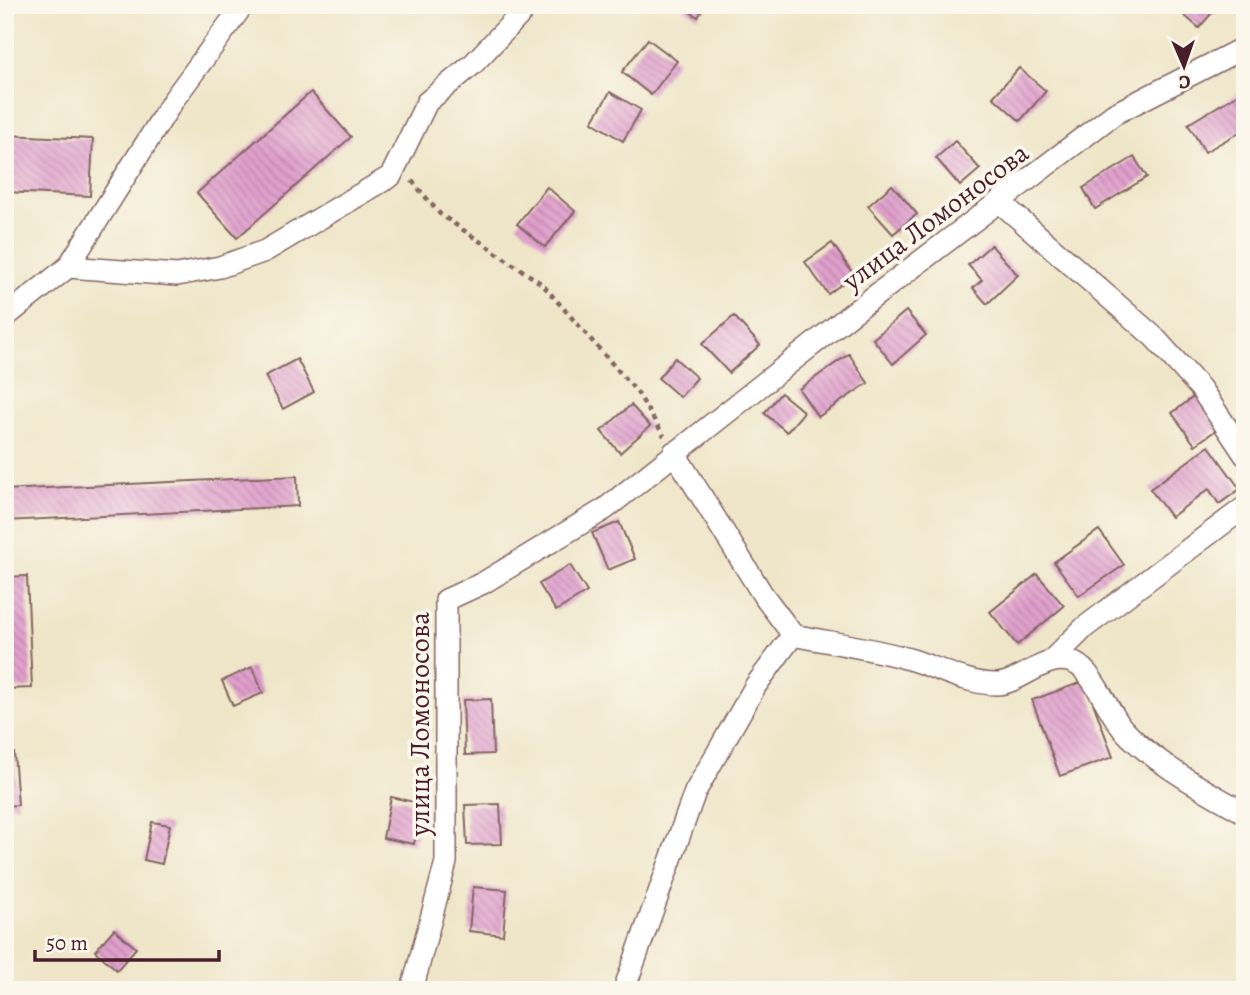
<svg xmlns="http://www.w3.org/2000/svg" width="1250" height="995" font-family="Alegreya,serif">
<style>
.building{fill:url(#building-back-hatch)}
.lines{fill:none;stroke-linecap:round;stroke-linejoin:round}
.street-casing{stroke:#846562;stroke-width:24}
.path{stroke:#846562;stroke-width:4.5;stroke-dasharray:5 5;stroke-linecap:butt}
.street{stroke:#fff;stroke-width:21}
.labels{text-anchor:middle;stroke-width:7;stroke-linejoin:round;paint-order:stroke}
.street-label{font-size:28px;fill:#4a1f2b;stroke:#fbf7ec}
</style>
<defs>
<pattern id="building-back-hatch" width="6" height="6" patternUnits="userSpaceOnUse" patternTransform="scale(1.75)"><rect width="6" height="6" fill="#e1a0ce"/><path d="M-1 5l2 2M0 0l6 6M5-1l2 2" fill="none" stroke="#b882a7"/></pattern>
</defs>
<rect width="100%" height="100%" fill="#fbf7ec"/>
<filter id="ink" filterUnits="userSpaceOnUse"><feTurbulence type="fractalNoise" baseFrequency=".0143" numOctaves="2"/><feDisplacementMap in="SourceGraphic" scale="14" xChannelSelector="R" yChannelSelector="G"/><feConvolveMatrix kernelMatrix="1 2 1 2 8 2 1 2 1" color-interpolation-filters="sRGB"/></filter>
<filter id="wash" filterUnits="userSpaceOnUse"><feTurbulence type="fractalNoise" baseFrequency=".00686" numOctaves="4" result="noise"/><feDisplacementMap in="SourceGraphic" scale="28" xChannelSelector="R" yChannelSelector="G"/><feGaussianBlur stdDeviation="1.57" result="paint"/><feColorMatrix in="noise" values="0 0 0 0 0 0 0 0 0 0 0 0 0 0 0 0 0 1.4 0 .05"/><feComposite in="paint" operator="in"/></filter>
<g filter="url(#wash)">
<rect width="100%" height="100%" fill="#efe6c9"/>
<g id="blocks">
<!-- building -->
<g class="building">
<polygon points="679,5 705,5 698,17"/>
<polygon points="1180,5 1213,5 1216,8 1199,28 1177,9"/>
<polygon points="648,39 677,61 651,95 622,72"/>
<polygon points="1019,68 1046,91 1020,121 993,97"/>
<polygon points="311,92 351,137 237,238 197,193"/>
<polygon points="610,92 641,110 623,141 592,122"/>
<polygon points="1242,92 1245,129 1205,152 1188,124"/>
<polygon points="5,135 93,139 90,196 5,192"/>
<polygon points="955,141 980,169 960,186 936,158"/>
<polygon points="1134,157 1147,177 1095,209 1083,188"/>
<polygon points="892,185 917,214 893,234 868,206"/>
<polygon points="547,187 575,211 545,247 517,224"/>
<polygon points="832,243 854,275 828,294 805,262"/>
<polygon points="991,245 1018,275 987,304 973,288 982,280 968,265"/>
<polygon points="906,311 926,335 893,364 873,339"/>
<polygon points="734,316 760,345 729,373 702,344"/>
<polygon points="849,354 868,383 818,417 799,389"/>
<polygon points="675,358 697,378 680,397 658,378"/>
<polygon points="297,359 314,392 283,409 265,376"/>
<polygon points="781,393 804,412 787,432 764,413"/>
<polygon points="1196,395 1219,428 1195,445 1172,413"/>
<polygon points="631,405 650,426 620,453 601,431"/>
<polygon points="1209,446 1240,489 1219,504 1209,489 1171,517 1150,489"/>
<polygon points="297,476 298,506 5,521 5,490"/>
<polygon points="619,522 635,559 608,570 592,533"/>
<polygon points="1099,530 1124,565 1079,596 1054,562"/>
<polygon points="570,565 587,592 556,611 539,584"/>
<polygon points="1037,574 1064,606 1017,645 990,612"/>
<polygon points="27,576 32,688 5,689 5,577"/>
<polygon points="252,667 263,693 233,706 222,681"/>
<polygon points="1085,681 1113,757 1060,776 1032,700"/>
<polygon points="491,699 493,754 465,755 463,700"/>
<polygon points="5,753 14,753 18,805 5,806"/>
<polygon points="391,797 423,804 414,844 383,838"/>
<polygon points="500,804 502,844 467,845 465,805"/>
<polygon points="152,822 170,825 162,864 144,860"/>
<polygon points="473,887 507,890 503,935 469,931"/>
<polygon points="114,929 136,948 117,970 95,951"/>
</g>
</g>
</g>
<g filter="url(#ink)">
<use href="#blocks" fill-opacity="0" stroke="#846562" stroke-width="2"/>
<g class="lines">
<!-- street casing -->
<g class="street-casing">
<g id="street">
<polyline points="1001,203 1154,337 1201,389 1245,455"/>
<polyline points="68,267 177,275 220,267 265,251 391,176 427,102 473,64 529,5"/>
<polyline points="5,317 68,267 174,99 243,5"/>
<path d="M 793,635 C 832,643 871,648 909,659 C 936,667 967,684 996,684 C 1022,684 1048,649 1076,664 C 1092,671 1109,712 1122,728 C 1151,761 1207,792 1245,813"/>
<polyline points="1051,661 1085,627 1245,507"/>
<polyline points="412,990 446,862 446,600 483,583 605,509 850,315 1114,114 1245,47"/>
<polyline points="624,990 695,792 756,685 793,635 763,595 674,452"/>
</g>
</g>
<!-- path -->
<polyline class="path" points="412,181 440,214 542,284 637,392 664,436"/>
<!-- street -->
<use href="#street" class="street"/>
</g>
</g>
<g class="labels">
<!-- street labels -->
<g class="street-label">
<text transform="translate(935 216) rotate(-37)" y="10">улица Ломоносова</text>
<text transform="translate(419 724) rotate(-90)" y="10">улица Ломоносова</text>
</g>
</g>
<!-- margin -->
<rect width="1250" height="995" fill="none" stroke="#fbf7ec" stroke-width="28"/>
<!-- north arrow -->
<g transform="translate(1184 66) rotate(178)" stroke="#fbf7ec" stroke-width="5" paint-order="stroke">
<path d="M0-5L12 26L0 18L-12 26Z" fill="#4a1f2b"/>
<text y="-10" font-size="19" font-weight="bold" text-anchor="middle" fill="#4a1f2b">С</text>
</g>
<!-- scale -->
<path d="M35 950v10h184v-10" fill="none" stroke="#4a1f2b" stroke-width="3.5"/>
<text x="46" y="950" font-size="21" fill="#4a1f2b" stroke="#fbf7ec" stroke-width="5" paint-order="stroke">50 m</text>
</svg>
